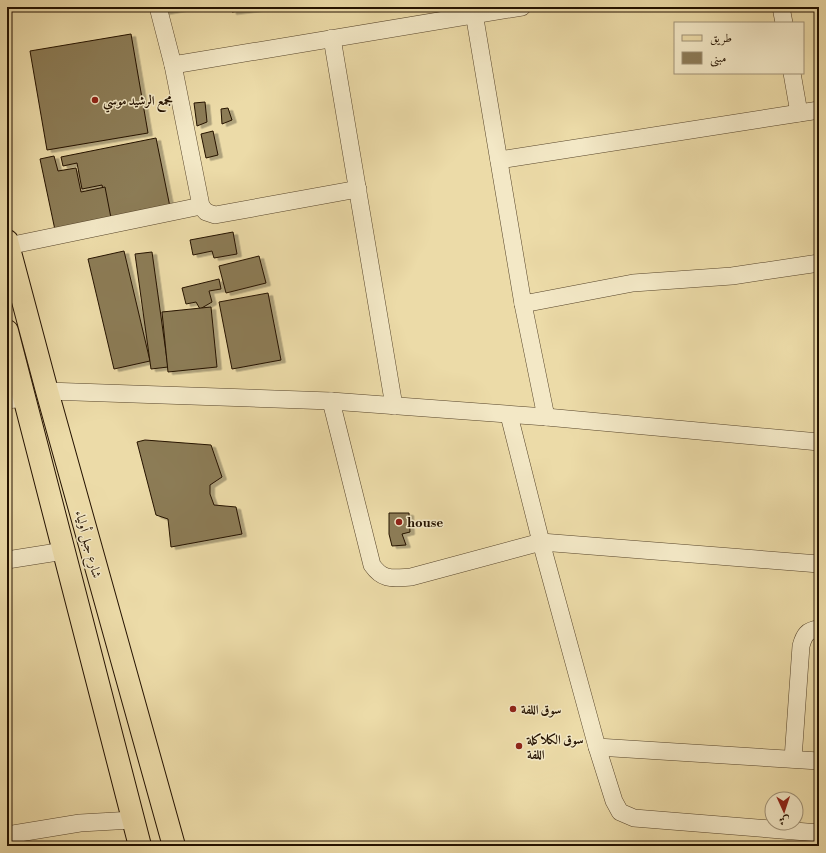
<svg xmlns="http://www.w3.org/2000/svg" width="826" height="853" font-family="'Libre Bodoni',Amiri,serif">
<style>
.building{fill:#8c7b57;stroke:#241200;filter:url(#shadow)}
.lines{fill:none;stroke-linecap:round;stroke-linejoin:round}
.minor-casing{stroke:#56442a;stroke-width:18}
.primary-casing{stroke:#241200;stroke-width:24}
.minor{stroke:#f3e8c6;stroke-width:17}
.primary{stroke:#ecdba8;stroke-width:22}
.poi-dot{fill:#8f2418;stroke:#f3e8c6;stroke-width:1.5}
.labels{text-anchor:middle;stroke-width:3;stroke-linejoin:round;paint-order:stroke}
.poi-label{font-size:13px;font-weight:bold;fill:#241200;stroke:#f3e8c6;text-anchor:start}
.street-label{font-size:13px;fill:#241200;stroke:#f3e8c6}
</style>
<defs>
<filter id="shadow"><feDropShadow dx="4.5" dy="2.5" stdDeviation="0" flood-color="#0004"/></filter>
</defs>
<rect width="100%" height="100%" fill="#ecdba8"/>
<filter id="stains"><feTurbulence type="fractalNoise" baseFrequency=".005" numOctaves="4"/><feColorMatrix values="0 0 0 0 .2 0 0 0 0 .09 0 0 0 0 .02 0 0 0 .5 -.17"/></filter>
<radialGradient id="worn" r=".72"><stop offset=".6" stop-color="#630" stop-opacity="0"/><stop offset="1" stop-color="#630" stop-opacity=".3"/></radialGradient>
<!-- building -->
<g class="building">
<polygon points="163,7 190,7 164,12"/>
<polygon points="231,7 261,7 262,8 232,12"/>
<polygon points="131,34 148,133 47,150 30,51"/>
<polygon points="205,102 207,122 197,126 194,103"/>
<polygon points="228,108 232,120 222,124 221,109"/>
<polygon points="213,131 218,155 206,158 201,134"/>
<polygon points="156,138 170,207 109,219 102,185 82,189 77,163 63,166 61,157"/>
<polygon points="54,156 58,171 76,168 81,192 105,187 111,218 55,230 40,159"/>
<polygon points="233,232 237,254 214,258 212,251 193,255 190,240"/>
<polygon points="124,251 150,361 114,369 88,259"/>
<polygon points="152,252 168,367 151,369 135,254"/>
<polygon points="259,256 266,283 226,293 219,266"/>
<polygon points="219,279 221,289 209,291 212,302 200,309 196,302 186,304 182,288"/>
<polygon points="268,293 281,360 232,369 219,302"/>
<polygon points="211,307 217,367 168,372 162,312"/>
<polygon points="145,440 211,445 222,477 210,485 210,494 214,505 236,507 242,534 171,547 168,519 156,515 137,442"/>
<polygon points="389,513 409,513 410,532 402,534 406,545 392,546 389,534"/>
</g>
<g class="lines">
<!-- minor casing -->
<g class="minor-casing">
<g id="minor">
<polyline points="158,7 173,65 201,206 206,212 215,215 358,189"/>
<polyline points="473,7 523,304 546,417"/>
<polyline points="781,7 784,23"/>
<polyline points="332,38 394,406"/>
<polyline points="173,65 522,7"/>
<polyline points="792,73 799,113"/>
<polyline points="499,160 819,110"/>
<polyline points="8,246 201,206"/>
<polyline points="523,304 633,283 732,276 819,263"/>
<polyline points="47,391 331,401 546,417 819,442"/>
<polyline points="7,400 24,398"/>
<path d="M 331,401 L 372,565 C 383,581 393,578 411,577 L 541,542 L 819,564"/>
<polyline points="509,415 541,542 597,747 614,801 620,812 634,818 819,833"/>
<polyline points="7,560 64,551"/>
<polyline points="597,747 819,761"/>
<path d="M 793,759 L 801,646 C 804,635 807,630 819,629"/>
<polyline points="7,835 80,823 133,820"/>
</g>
</g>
<!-- primary casing -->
<g class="primary-casing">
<g id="primary">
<polyline points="7,241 47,391 174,846"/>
<polyline points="7,331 140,846"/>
</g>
</g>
<!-- minor -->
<use href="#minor" class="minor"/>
<!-- primary -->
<use href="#primary" class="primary"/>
</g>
<!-- markers -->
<g class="poi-dot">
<circle cx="95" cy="100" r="4"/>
<circle cx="399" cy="522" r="4"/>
<circle cx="513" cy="709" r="4"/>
<circle cx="519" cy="746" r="4"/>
</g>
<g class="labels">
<!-- poi labels -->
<g class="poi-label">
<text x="103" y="105">مجمع الرشيد موسي</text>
<text x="407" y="527">house</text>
<text x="521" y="714">سوق اللفة</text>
<text x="527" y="744">سوق الكلاكلة<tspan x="527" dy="15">اللفة</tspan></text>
</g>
<!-- street labels -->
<g class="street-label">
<text transform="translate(89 544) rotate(75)" y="5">شارع جبل أولياء</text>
</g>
</g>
<!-- margin -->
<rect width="826" height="853" fill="none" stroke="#ecdba8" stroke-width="24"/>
<rect x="8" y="8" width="810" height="837" fill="none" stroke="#241200" stroke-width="2"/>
<rect x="12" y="12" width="802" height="829" fill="none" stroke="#241200"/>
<!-- legend -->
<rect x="674" y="22" width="130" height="52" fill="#f3e8c6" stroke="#a09277"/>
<rect x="682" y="35" width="20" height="6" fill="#ecdba8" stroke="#a09277"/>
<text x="710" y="42" font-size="12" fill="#241200">طريق</text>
<rect x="682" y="52" width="20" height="12" fill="#8c7b57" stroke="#a09277"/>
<text x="710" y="62" font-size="12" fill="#241200">مبنى</text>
<!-- north arrow -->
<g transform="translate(784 811) rotate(177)"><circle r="19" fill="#f3e8c6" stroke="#a09277"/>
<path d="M0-3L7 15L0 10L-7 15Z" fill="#8f2418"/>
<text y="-6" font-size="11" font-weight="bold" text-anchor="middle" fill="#241200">ش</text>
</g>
<rect width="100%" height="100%" filter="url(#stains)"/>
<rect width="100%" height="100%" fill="url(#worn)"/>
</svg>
